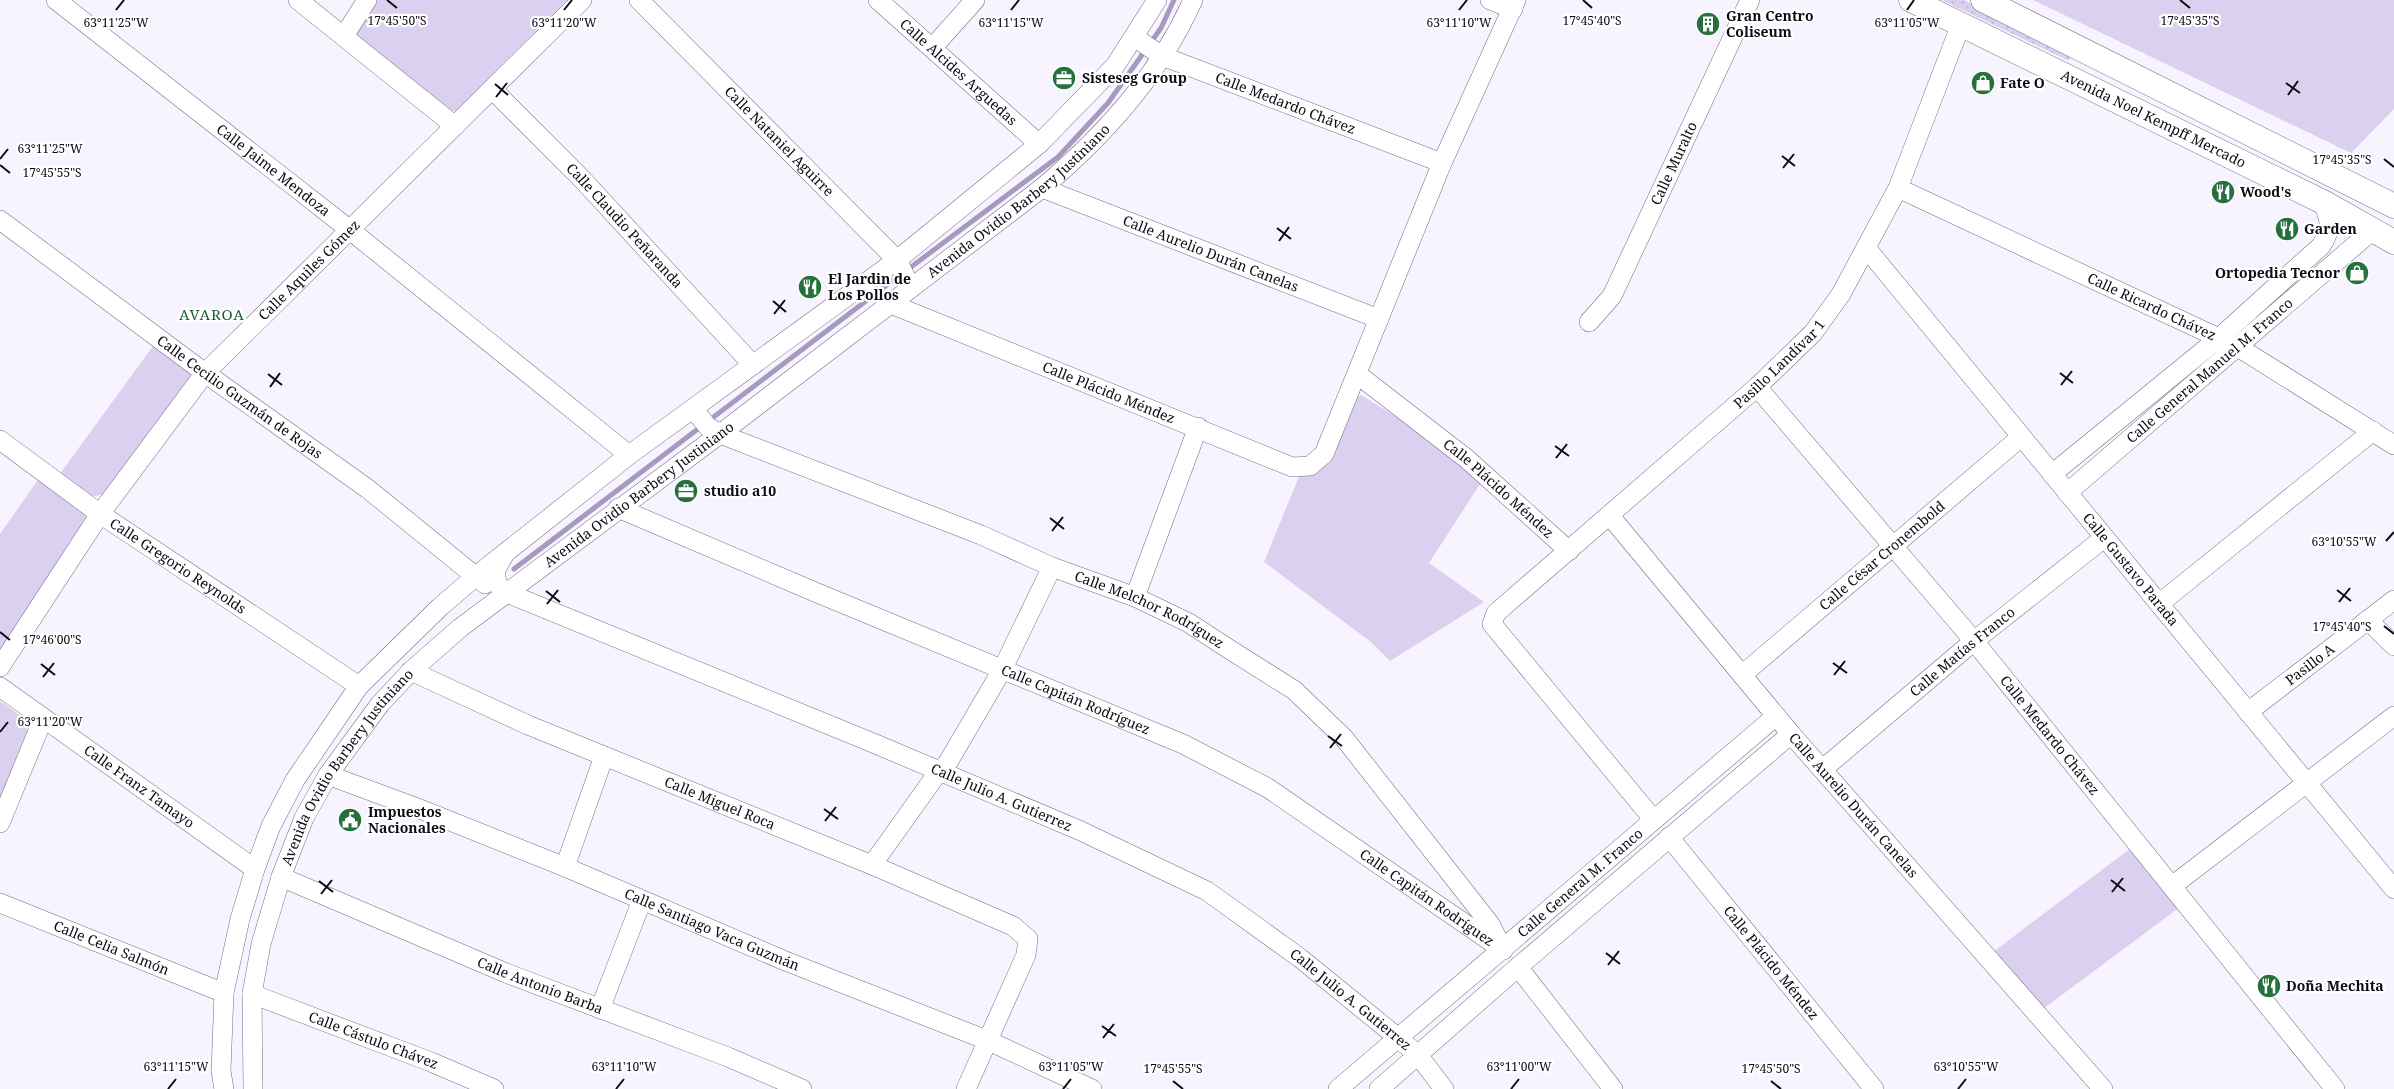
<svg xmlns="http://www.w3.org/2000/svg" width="2394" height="1089" font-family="'Noto Serif',serif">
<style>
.grass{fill:url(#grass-dots)}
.park{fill:#dbd0f0}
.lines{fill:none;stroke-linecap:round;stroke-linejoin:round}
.stream{stroke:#a79ac1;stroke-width:5}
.minor-casing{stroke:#746c84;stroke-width:20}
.major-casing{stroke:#746c84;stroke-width:25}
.minor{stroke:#fff;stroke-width:19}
.major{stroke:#fff;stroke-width:24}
.ticks{fill:none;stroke:#0d0a13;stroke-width:2}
.labels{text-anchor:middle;stroke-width:4.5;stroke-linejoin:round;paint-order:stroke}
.poi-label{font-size:14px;font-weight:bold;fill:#0d0a13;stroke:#fff;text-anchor:start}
.street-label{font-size:14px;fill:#0d0a13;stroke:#fff}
.neighbourhood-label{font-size:15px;letter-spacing:1px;fill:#1b5f32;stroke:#fff}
.ticks-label{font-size:12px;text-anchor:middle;fill:#0d0a13;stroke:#fff;stroke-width:4.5;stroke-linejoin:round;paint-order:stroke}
</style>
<defs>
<pattern id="grass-dots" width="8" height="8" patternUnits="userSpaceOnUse" patternTransform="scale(1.25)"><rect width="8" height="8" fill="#dbd0f0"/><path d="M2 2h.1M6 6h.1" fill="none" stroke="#bbb1cd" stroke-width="1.8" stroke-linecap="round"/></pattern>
</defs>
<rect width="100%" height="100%" fill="#f7f4ff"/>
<!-- grass -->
<polygon class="grass" points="1942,0 1964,0 2032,33 2072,57 2069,60 2065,59"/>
<!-- park -->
<g class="park">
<polygon points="375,0 567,0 458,111 452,111 357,37 356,31"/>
<polygon points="2033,0 2394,0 2394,109 2351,153"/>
<polygon points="156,342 193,375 105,494 91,497 59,475"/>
<path d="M 1361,395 L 1403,421 L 1482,481 L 1429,563 L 1484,602 L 1390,661 L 1371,642 L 1264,562 L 1300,474 C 1306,474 1313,474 1319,470 C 1334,460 1346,417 1353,400 Z"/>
<polygon points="38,480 85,512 86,519 0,651 0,534"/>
<path d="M 0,701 C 12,710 25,715 28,731 L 0,801 Z"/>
<polygon points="2131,848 2180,907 2043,1009 1993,952"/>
</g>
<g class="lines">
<!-- stream -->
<g class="stream">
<polyline points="907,270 1058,157 1108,103 1161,28 1174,0"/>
<polyline points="514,569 900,275"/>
</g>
<!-- minor casing -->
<g class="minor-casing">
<g id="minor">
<path id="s1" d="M 56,0 L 350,230 L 629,455"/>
<polyline points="298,0 455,126"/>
<path id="s2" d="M 639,0 L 897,260 L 911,288"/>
<path id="s3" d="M 878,0 L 1039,144"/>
<polyline points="1490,0 1513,9"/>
<polyline points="344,36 367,0"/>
<path id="s4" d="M 1134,37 L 1162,56 L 1442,163"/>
<polyline points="933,47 975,0"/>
<path id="s5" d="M 493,90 L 582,179 L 753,365"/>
<path id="s6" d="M 1042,188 L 1379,319"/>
<path id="s7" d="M 1898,188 L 2238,347 L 2394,445"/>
<path id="s8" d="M 0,220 L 205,373 L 368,489 L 485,584"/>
<path id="s9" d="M 1867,249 L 2394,889"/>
<path id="s10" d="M 891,304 L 1292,467 L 1310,466 L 1324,454 L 1442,163 L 1516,0"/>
<path id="s11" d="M 1589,322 L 1612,296 L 1750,0"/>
<path id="s12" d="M 1357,374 L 1467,459 L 1569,551"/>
<path id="s13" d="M 1757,387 L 1974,641 L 2335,1089"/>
<path id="s14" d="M 694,410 L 708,427 L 720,434 L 981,535 L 1052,567 L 1135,597 L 1189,623 L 1232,651 L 1294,690 L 1344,738 L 1490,924 L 1503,950"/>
<path id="s15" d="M 0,440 L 100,514 L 359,686"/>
<path d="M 2052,474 L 2219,338 L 2321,246 C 2333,228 2330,221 2323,202"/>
<path id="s16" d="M 2067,493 L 2374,229"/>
<path id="s17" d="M 618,508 L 815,592 L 1183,744 L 1268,788 L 1503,950"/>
<path id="s18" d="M 1610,516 L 1791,734 L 2103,1089"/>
<path id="s19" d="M 504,555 L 495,571 L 497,584 L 507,593 L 878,745 L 1081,831 L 1207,891 L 1300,958 L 1397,1037 L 1418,1055 L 1444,1089"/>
<polyline points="1135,597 1198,427"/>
<polyline points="2159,604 2373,431"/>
<polyline points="2368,620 2394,646"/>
<path id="s20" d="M 0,667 L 100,514 L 205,373 L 582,0"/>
<path id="s21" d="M 411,671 L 528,725 L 872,865 L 1013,926 L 1028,939 L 1026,955 L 966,1089"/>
<path id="s22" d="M 1742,675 L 2021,437"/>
<path id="s23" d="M 0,687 L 255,869"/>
<path id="s24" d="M 2248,712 L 2394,600"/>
<path id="s25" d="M 1823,769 L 1974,641 L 2104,538"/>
<path id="s26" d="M 328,775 L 425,811 L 565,867 L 783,960 L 989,1041 L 1092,1089"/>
<path id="s27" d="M 1653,819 L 1492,624 L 1496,613 L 1757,387 L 1813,333 L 1841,294 L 1898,188 L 1961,24"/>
<polyline points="0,823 43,719"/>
<path id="s28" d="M 1669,837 L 1874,1089"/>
<polyline points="872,865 939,771 947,764 1002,670 1052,567"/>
<polyline points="565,867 604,756"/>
<path id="s29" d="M 281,877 L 506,973 L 728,1057 L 802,1089"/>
<polyline points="2172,886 2394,716"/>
<path id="s30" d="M 0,903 L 224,993"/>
<polyline points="1518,967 1613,1089"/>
<path id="s31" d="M 252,994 L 431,1062 L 494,1089"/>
<polyline points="600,1009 642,900"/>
<polyline points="224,1089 221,1071 224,993 240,919 255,869 271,826 295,780 359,686 440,607 476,576 629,455 897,260 1039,144 1115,66 1157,0"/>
<path id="s32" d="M 253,1089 L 252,994 L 261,944 L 281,877 L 304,818 L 328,775 L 380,704 L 411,671 L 460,628 L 720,434 L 1042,188 C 1104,136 1160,74 1193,0"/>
<path id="s33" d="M 1338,1089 L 1776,716"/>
<polyline points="1379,1089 1518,967 1791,734"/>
</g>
</g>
<!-- major casing -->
<g class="major-casing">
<g id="major">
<path id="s34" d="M 1911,0 L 2323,202 L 2394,242"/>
<polyline points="1983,0 2394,206"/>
</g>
</g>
<!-- minor -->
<use href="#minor" class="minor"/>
<!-- major -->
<use href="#major" class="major"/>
</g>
<!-- ticks -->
<path class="ticks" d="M 387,0 L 397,8M 1583,0 L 1592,8M 2180,0 L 2190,8M 116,10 L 124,0M 564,10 L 572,0M 1011,10 L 1019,0M 1459,10 L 1467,0M 1907,10 L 1914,0M 2286,83 L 2300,93M 495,84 L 508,95M 2288,95 L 2298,81M 496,97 L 507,83M 1782,156 L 1795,166M 0,159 L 8,149M 2384,159 L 2394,167M 0,165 L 10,173M 1783,168 L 1794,154M 1277,228 L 1291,239M 1279,241 L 1289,227M 773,301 L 786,312M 774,314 L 785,300M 2060,373 L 2073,383M 268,374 L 282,385M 2061,385 L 2072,371M 270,387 L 280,373M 1555,446 L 1569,456M 1556,458 L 1567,444M 1050,518 L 1064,529M 1052,531 L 1063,517M 2386,541 L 2394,532M 2337,590 L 2351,601M 546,591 L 560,602M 2339,602 L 2350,588M 547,604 L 558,590M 2384,626 L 2394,634M 0,632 L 10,640M 1833,663 L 1847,673M 41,664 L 55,675M 1834,675 L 1845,661M 43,677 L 54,663M 0,732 L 8,722M 1328,736 L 1342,746M 1330,748 L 1341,734M 824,809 L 838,819M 825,821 L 836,807M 2111,880 L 2125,891M 319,881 L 333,892M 2112,892 L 2123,878M 321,894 L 332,880M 1606,953 L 1620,964M 1608,965 L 1619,951M 1102,1026 L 1116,1036M 1103,1038 L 1114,1024M 1173,1081 L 1183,1089M 1771,1081 L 1781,1089M 168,1089 L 176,1079M 616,1089 L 624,1079M 1063,1089 L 1071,1079M 1511,1089 L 1519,1079M 1958,1089 L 1966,1079"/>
<!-- icons -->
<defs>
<g id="building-disc" transform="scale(1.25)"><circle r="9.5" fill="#26703e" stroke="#fff"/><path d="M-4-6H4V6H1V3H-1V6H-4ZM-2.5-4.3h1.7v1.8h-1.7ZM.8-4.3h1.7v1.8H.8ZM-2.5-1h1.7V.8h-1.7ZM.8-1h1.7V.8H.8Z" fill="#fff"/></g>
<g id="office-disc" transform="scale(1.25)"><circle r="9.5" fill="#26703e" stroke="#fff"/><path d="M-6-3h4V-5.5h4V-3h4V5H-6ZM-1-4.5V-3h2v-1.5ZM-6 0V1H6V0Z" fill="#fff"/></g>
<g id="shop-disc" transform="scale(1.25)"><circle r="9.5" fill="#26703e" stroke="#fff"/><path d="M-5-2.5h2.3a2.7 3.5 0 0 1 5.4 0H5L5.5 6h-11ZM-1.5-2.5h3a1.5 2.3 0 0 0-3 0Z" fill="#fff"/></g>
<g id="restaurant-disc" transform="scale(1.25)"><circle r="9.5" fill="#26703e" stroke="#fff"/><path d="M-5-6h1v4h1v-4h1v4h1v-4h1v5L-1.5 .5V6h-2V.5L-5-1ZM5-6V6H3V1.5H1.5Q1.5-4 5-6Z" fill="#fff"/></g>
<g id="civic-disc" transform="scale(1.25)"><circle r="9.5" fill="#26703e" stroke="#fff"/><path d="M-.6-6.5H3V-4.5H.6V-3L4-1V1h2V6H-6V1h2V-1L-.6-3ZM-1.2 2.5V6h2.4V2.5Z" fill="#fff"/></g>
</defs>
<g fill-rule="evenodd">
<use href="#building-disc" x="1708" y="24"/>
<use href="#office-disc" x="1064" y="78"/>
<use href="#shop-disc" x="1983" y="83"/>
<use href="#restaurant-disc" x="2223" y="192"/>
<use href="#restaurant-disc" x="2287" y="229"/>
<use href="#shop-disc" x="2357" y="273"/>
<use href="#restaurant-disc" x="810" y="287"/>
<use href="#office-disc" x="686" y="491"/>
<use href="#civic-disc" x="350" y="820"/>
<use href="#restaurant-disc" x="2269" y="986"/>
</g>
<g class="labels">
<!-- poi labels -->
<g class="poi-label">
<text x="1726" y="21">Gran Centro<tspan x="1726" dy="16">Coliseum</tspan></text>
<text x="1082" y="83">Sisteseg Group</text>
<text x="2000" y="88">Fate O</text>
<text x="2240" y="197">Wood's</text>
<text x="2304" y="234">Garden</text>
<text x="2340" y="278" text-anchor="end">Ortopedia Tecnor</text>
<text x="828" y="284">El Jardin de<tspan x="828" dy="16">Los Pollos</tspan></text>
<text x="704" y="496">studio a10</text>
<text x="368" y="817">Impuestos<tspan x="368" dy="16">Nacionales</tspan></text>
<text x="2286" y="991">Doña Mechita</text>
</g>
<!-- street labels -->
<g class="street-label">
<text dy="5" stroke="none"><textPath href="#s3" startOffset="108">Calle Alcides Arguedas</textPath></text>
<text dy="5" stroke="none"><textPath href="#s4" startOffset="166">Calle Medardo Chávez</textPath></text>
<text dy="5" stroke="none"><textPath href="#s34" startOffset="270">Avenida Noel Kempff Mercado</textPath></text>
<text dy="5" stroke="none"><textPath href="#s2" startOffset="199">Calle Nataniel Aguirre</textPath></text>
<text dy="5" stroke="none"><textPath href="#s11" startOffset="181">Calle Muralto</textPath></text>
<text dy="5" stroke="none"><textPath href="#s1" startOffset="276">Calle Jaime Mendoza</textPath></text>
<text dy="5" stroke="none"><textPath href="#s32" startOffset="1230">Avenida Ovidio Barbery Justiniano</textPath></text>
<text dy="5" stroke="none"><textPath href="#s5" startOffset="189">Calle Claudio Peñaranda</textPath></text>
<text dy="5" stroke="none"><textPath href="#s6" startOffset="181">Calle Aurelio Durán Canelas</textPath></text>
<text dy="5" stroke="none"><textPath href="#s20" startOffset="505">Calle Aquiles Gómez</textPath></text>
<text dy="5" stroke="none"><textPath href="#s7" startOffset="280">Calle Ricardo Chávez</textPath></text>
<text dy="5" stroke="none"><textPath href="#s27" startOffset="642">Pasillo Landívar 1</textPath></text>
<text dy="5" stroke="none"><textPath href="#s16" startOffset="188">Calle General Manuel M. Franco</textPath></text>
<text dy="5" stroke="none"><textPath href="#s10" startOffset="235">Calle Plácido Méndez</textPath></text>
<text dy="5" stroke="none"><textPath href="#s8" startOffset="298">Calle Cecilio Guzmán de Rojas</textPath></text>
<text dy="5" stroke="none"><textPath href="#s12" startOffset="182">Calle Plácido Méndez</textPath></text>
<text dy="5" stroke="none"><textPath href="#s32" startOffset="750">Avenida Ovidio Barbery Justiniano</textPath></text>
<text dy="5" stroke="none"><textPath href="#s22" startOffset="184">Calle César Cronembold</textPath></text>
<text dy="5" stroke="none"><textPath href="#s15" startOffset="218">Calle Gregorio Reynolds</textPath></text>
<text dy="5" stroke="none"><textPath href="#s9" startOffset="415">Calle Gustavo Parada</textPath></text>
<text dy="5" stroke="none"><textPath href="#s14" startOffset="500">Calle Melchor Rodríguez</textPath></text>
<text dy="5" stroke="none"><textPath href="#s25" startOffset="182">Calle Matías Franco</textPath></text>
<text dy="5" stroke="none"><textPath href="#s24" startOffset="78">Pasillo A</textPath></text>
<text dy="5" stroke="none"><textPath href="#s17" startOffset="496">Calle Capitán Rodríguez</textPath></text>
<text dy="5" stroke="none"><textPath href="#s13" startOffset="455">Calle Medardo Chávez</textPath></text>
<text dy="5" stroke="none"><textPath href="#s32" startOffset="345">Avenida Ovidio Barbery Justiniano</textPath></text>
<text dy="5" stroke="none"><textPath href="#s23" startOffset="171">Calle Franz Tamayo</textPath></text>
<text dy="5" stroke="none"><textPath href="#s19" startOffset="580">Calle Julio A. Gutierrez</textPath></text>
<text dy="5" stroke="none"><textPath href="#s21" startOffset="336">Calle Miguel Roca</textPath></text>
<text dy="5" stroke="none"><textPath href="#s18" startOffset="378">Calle Aurelio Durán Canelas</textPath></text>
<text dy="5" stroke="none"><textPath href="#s33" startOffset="318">Calle General M. Franco</textPath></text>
<text dy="5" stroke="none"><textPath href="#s17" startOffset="901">Calle Capitán Rodríguez</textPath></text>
<text dy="5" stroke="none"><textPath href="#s26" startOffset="414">Calle Santiago Vaca Guzmán</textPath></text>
<text dy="5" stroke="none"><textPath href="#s30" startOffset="120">Calle Celia Salmón</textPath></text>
<text dy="5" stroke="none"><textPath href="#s28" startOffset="162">Calle Plácido Méndez</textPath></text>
<text dy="5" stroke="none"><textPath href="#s29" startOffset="281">Calle Antonio Barba</textPath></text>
<text dy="5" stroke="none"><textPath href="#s19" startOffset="986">Calle Julio A. Gutierrez</textPath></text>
<text dy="5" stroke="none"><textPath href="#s31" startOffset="130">Calle Cástulo Chávez</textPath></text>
</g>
<!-- neighbourhood labels -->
<g class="neighbourhood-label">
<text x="212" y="320">AVAROA</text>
</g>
</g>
<g class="ticks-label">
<text x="397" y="25">17°45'50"S</text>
<text x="1592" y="25">17°45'40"S</text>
<text x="2190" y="25">17°45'35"S</text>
<text x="116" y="27">63°11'25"W</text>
<text x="564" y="27">63°11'20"W</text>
<text x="1011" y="27">63°11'15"W</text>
<text x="1459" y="27">63°11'10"W</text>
<text x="1907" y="27">63°11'05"W</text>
<text x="50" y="153">63°11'25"W</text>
<text x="2342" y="164">17°45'35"S</text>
<text x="52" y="177">17°45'55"S</text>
<text x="2344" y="546">63°10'55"W</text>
<text x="2342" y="631">17°45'40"S</text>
<text x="52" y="644">17°46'00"S</text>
<text x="50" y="726">63°11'20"W</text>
<text x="176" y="1071">63°11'15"W</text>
<text x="624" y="1071">63°11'10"W</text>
<text x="1071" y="1071">63°11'05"W</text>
<text x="1519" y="1071">63°11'00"W</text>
<text x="1966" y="1071">63°10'55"W</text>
<text x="1173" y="1073">17°45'55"S</text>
<text x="1771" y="1073">17°45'50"S</text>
</g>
</svg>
